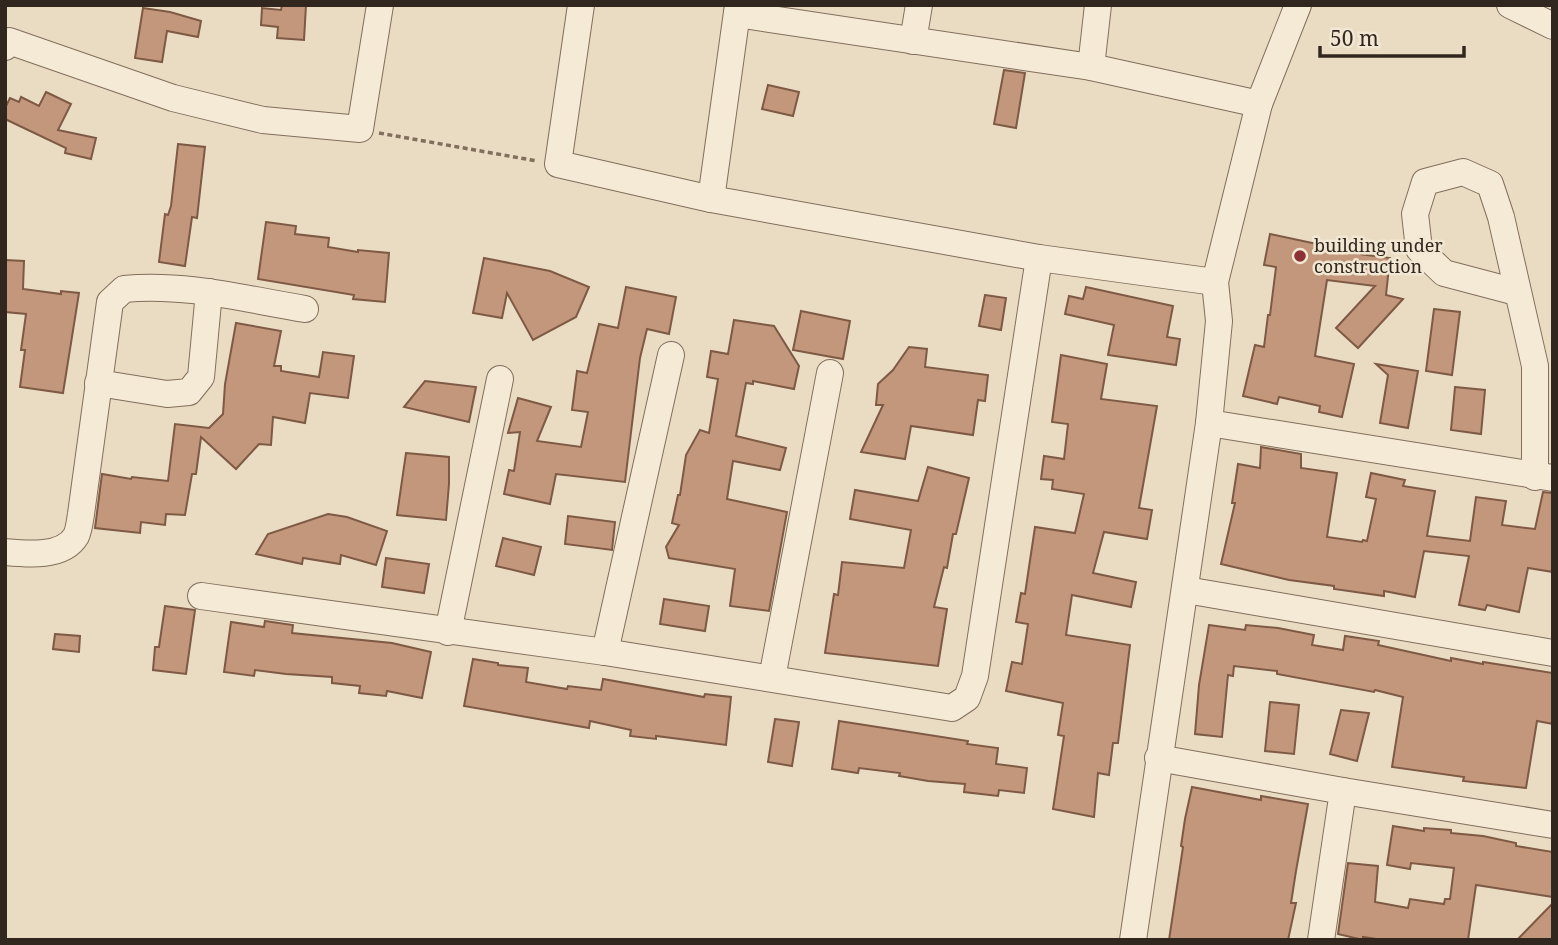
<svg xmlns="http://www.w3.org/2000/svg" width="1558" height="945" font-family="'Noto Serif',serif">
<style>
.building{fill:#c3977c;stroke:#7e5944;stroke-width:2}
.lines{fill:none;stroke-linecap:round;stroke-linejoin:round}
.minor-casing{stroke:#816e5c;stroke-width:28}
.path{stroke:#816e5c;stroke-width:3.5;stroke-dasharray:5 3.5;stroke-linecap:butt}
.minor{stroke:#f5ead5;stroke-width:26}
.poi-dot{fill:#8a3236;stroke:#f1e7d2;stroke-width:2.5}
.labels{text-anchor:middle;stroke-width:5;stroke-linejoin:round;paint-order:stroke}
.poi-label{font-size:18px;fill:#32271e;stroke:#f1e7d2;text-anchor:start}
</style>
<rect width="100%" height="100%" fill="#e9dcc3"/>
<!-- building -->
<g class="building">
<polygon points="282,5 306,5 304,40 277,38 278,27 261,25 262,8 281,10"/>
<polygon points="143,8 170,12 201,21 198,37 167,31 162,62 135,58"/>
<polygon points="1004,70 1025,73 1016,128 994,124"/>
<polygon points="768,85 799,92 793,116 762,109"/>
<polygon points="46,92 71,104 58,130 96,138 91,159 65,153 66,148 5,119 5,108 10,98 19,102 21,97 39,106"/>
<polygon points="178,144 205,147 197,218 192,217 185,266 159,262 165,214 168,215 171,206"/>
<polygon points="266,222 296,226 295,234 329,238 328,247 358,252 358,250 389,253 385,302 353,299 354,295 258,279"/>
<polygon points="1270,234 1336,248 1336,251 1390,258 1386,295 1403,299 1358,348 1336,328 1375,286 1327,280 1315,356 1354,364 1342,417 1319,412 1320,406 1279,397 1277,404 1243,396 1255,345 1264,347 1268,315 1270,315 1276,267 1264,265"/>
<polygon points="484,258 550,271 589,287 576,317 533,340 507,293 502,318 473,313"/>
<polygon points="5,260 24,261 23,289 61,294 61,291 79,293 63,393 20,387 25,350 21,350 26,314 5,312"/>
<polygon points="626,287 676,297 669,334 647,329 640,358 625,482 556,474 550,504 504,494 509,470 514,471 520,432 508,433 518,398 551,407 537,441 581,447 588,412 572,410 577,371 587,373 599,324 618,328"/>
<polygon points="1086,287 1173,306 1167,337 1180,339 1176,365 1108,355 1114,325 1065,314 1069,296 1083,299"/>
<polygon points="985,295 1006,298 1001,330 979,326"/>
<polygon points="1434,309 1460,312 1452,375 1426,371"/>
<polygon points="801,311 850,321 843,359 793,350"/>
<polygon points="734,320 774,326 799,366 794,389 753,381 753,384 746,383 736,436 786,448 780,470 733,461 727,499 787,512 769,611 730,606 735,569 669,558 666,547 679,525 672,523 678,495 680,495 686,455 700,430 709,433 718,379 707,377 711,351 728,354"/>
<polygon points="236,323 281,331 274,366 281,366 281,371 319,377 323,352 354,356 348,398 310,393 305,423 273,417 271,445 259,444 236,469 201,437 196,474 192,474 185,515 166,514 165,525 141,522 140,533 95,528 102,474 131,479 132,477 168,481 175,424 209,428 223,414 225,384"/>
<polygon points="909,347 927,349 925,367 988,375 985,401 978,400 973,435 911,426 905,459 861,452 883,405 876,405 878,384 893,370"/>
<polygon points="1061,355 1107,364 1101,399 1157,406 1139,508 1152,510 1147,539 1104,532 1093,573 1136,582 1131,607 1072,595 1066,635 1130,645 1118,743 1113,743 1109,775 1098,773 1094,817 1053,809 1064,736 1058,735 1063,703 1006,691 1012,662 1022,664 1028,624 1016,622 1021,593 1025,594 1035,527 1075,533 1084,494 1052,489 1053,480 1041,479 1044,456 1064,459 1068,424 1052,422"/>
<polygon points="1376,364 1418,371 1408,428 1380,423 1388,375"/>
<polygon points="425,381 476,387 469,422 404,407"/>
<polygon points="1455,387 1485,390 1481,434 1451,430"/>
<polygon points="1261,447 1301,454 1301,468 1337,473 1327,537 1362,542 1363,540 1367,541 1376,499 1366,497 1371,473 1405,480 1403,486 1435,491 1427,536 1470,541 1476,497 1506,501 1502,525 1535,529 1543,492 1553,493 1553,572 1528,568 1519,612 1487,605 1485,610 1459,605 1469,556 1424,551 1415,597 1384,591 1384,596 1334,589 1334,586 1289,580 1221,564 1235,503 1232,503 1238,464 1260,468"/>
<polygon points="406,453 449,457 449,484 446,520 397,515"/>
<polygon points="928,467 969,478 956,534 953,534 947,568 944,567 934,607 947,609 938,666 825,653 834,594 838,595 842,562 904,568 911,530 850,519 855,490 918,501"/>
<polygon points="328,514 347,517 387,531 376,565 341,555 340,564 303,558 302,564 256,554 268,534"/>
<polygon points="568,516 615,522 612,550 565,544"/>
<polygon points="503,538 541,547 534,575 496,566"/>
<polygon points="386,558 429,564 424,593 382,587"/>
<polygon points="664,599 709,606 705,631 660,624"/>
<polygon points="165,606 195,610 186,674 153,670 155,647 159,647"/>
<polygon points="265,621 293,625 292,633 392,643 431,652 422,698 387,691 386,696 359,693 360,686 332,683 332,677 286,674 255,670 254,676 224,672 231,622 264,627"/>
<polygon points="1209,625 1245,630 1246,625 1278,628 1314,635 1312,645 1343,650 1345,636 1379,641 1378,645 1451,661 1451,658 1483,664 1483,662 1553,673 1553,724 1537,721 1526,788 1463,781 1464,777 1392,767 1403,697 1375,690 1374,692 1277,674 1277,671 1234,666 1233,676 1228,675 1222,737 1195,734 1199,685"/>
<polygon points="55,634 80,636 79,652 53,649"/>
<polygon points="473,659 498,663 498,665 528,668 526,682 567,689 568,686 601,690 603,679 704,697 705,694 731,697 726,745 656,736 656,739 630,736 631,730 590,721 589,728 464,706"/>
<polygon points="1270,702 1299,705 1294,754 1265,751"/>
<polygon points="1341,710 1369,713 1357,761 1330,754"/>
<polygon points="775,719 799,722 792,766 768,762"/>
<polygon points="839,721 968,741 967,744 998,748 996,764 1027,768 1024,793 999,790 998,796 964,792 965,784 928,781 899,776 900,773 859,768 858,773 832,769"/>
<polygon points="1192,787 1261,800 1261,796 1308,804 1296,871 1291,903 1296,903 1288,940 1169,940 1183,847 1181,846 1185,819"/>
<polygon points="1393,826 1424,831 1424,828 1451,830 1451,833 1483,836 1516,843 1516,846 1553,852 1553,897 1476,885 1468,940 1383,940 1363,937 1363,940 1338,934 1348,863 1378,866 1375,902 1408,908 1410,899 1444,904 1445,899 1450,899 1454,868 1411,863 1410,869 1387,865"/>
<polygon points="1553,903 1553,940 1517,940"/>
</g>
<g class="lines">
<!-- minor casing -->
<g class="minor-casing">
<g id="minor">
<polyline points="581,5 558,164 711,199 1039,258 1215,282 1259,104 1298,5"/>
<polyline points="1510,5 1553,26"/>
<polyline points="737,14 1091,67 1259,104"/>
<polyline points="913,41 919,5"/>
<polyline points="5,47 9,41 173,98 263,120 360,129 380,5"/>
<polyline points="1091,67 1098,5"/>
<polyline points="711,199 738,5"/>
<polyline points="1516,292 1444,273 1419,249 1415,214 1425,182 1463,172 1490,184 1501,217 1535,366 1535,477"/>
<polyline points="98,383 167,394 189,392 201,377 209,292"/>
<polyline points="1209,423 1553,478"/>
<path d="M 5,552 C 26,554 63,558 76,536 C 79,530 80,520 81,514 L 110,302 L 124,289 C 184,283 245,299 305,309"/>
<polyline points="1186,590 1553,653"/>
<polyline points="201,596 605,652 952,708 967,698 975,676 1039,258"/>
<polyline points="448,632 500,379"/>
<polyline points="605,652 671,355"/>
<polyline points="772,678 830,373"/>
<polyline points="1158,758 1343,791 1321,940"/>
<polyline points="1343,791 1553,825"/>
<polyline points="1133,940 1209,423 1219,321 1215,282"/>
</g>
</g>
<!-- path -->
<polyline class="path" points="379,133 537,161"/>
<!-- minor -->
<use href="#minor" class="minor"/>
</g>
<!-- markers -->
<circle class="poi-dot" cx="1300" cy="256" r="7"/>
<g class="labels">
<!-- poi labels -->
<g class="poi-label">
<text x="1314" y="252">building under<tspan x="1314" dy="21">construction</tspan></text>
</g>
</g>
<!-- border -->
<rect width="1558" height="945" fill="none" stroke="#32271e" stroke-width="14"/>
<!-- scale -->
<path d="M1320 46v10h144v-10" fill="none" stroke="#32271e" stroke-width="3.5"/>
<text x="1330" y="46" font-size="21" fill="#32271e" stroke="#f1e7d2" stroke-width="5" paint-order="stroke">50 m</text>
</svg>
